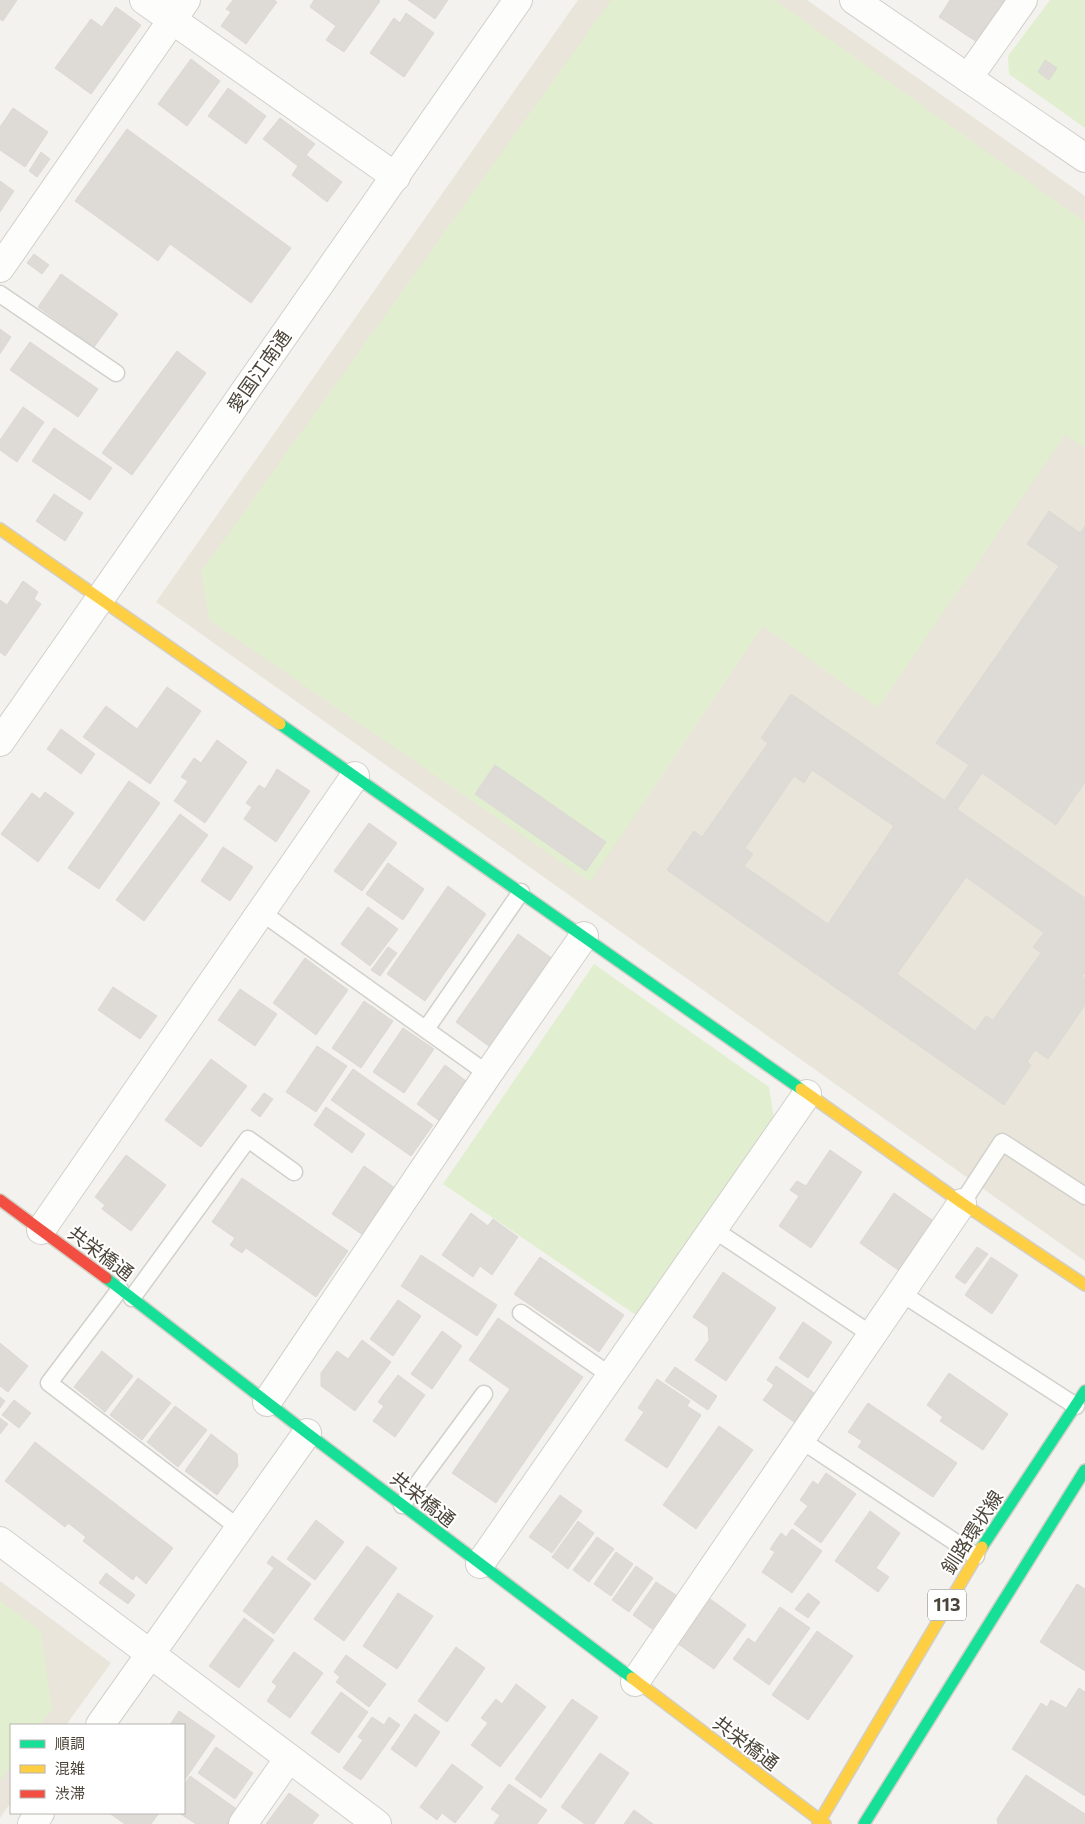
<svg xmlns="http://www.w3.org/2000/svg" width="1085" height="1824" font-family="Commissioner,'Noto Sans JP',sans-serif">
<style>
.education{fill:#eae5da}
.green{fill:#e1eecf}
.building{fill:#dedbd6;stroke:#dcd9d4;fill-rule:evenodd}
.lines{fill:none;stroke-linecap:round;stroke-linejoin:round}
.lane-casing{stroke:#d2d0cb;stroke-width:19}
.street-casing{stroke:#d2d0cb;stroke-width:30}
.fast-casing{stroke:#d3cfc5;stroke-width:14}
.slow-casing{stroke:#d3cfc5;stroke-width:14}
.jam-casing{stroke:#d3cfc5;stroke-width:14}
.lane{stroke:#fdfdfc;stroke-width:16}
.street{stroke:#fdfdfc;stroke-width:28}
.fast{stroke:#16e098;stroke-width:11}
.slow{stroke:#ffcf43;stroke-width:11}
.jam{stroke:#f24e42;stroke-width:11}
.labels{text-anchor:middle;stroke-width:4;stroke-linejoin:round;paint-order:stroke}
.shield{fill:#fff;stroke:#817c74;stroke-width:1}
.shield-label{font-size:18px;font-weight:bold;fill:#4b4439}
.street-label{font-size:19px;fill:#4b4439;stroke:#fff}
</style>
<rect width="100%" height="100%" fill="#f4f2ee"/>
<!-- education -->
<g class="education">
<polygon points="578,0 807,0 1085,196 1085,1261 156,602"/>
<polygon points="0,1581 111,1663 66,1725 11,1725 11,1802 0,1818"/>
</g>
<!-- green -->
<g class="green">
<polygon points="611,0 775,0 1085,222 1085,448 1065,435 878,708 763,626 590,882 209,620 201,572"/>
<polygon points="1050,0 1085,0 1085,128 1009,74 1008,56"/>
<polygon points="594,964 769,1087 774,1118 636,1315 443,1184"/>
<polygon points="0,1601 41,1631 52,1709 40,1725 11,1725 11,1765 0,1780"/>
</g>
<!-- building -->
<g class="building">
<polygon points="0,0 17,0 3,21 0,19"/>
<polygon points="233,0 274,0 277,2 246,44 221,26 231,12 226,9"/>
<polygon points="314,0 379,0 380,1 344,52 326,40 336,26 310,7"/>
<polygon points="408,0 448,0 435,19"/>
<polygon points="950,0 1006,0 977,42 939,17"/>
<polygon points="116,7 141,25 91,94 55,68 91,19 102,27"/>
<polygon points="406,13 434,33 404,77 370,53 394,18 400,23"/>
<polygon points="191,59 220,81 187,126 158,104"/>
<polygon points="1045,60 1057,68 1049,80 1038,72"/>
<polygon points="228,88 266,116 246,144 208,116"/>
<polygon points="13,108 48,132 25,167 0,150 0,127"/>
<polygon points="280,118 315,144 306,155 342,182 327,202 292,175 298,166 263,139"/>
<polygon points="127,129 291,248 251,303 170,244 158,261 75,201"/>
<polygon points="41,152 50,159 37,177 29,171"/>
<polygon points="0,181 14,191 0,212"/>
<polygon points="34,254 49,265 42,274 27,263"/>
<polygon points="61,274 118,314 94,347 38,307"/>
<polygon points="0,329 11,337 0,354"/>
<polygon points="30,342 98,389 78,417 10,370"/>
<polygon points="177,351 206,373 132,475 102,453"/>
<polygon points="23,407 44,422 17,462 0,450 0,440"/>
<polygon points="54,428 112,468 90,500 32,461"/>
<polygon points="54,494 83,513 65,541 36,521"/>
<polygon points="1049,511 1080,533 1085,526 1085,782 1056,825 982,773 957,809 945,800 969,765 936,743 1059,566 1027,544"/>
<polygon points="23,581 38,592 34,599 41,604 5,656 0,652 0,600 7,605"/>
<polygon points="167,687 201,711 150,784 83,737 106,706 137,729"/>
<path d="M 791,694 L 1085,898 L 1085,973 L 1082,976 L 1085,978 L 1085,1005 L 1048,1059 L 1035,1050 L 1027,1062 L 1031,1065 L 1004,1105 L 667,870 L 694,831 L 702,837 L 768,743 L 761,738 ZM 812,770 L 894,826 L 828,924 L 744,866 L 753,854 L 745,848 L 794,776 L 804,783 ZM 966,877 L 1044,933 L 1033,947 L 1041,953 L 993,1020 L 986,1016 L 975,1031 L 897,974 Z"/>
<polygon points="61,729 95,754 81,774 47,749"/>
<polygon points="217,740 247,762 205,823 174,801 188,781 181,777 194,758 201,763"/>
<polygon points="495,765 606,842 586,871 475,794"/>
<polygon points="277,769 310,791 276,842 244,819 252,807 246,803 259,785 265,789"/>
<polygon points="129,781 160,803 99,889 68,868"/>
<polygon points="45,792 74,813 38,862 1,834 32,793 40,799"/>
<polygon points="180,814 208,835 144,921 116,900"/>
<polygon points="369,823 397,843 362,891 334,871"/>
<polygon points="223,847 253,867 230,901 201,881"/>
<polygon points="388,863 424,889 403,920 366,894"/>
<polygon points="448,886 486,914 425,1001 387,974"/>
<polygon points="368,907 398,929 370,966 341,944"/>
<polygon points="518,934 553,959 490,1047 456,1022"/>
<polygon points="388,947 397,953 380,976 371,970"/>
<polygon points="305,958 348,990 316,1035 273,1003"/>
<polygon points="113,987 157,1016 140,1039 98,1010"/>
<polygon points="240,989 277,1014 255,1046 218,1020"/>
<polygon points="364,1001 393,1021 361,1068 332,1048"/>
<polygon points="403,1028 434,1049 404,1093 373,1072"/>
<polygon points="317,1046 347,1066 316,1112 286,1092"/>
<polygon points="211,1059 247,1086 201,1147 165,1120"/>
<polygon points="445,1065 470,1084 441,1122 417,1104"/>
<polygon points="353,1069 433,1125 411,1156 331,1100"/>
<polygon points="264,1093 273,1099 260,1117 251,1110"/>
<polygon points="326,1107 365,1134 352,1153 314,1125"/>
<polygon points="830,1150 862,1172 811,1248 779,1226 799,1196 790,1190 797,1181 806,1186"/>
<polygon points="126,1155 166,1185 131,1231 102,1209 105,1205 95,1197"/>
<polygon points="364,1166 395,1188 363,1235 332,1214"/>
<polygon points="242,1178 348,1251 316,1297 246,1248 242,1253 230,1245 235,1238 212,1222"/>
<polygon points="894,1193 935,1222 901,1272 860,1243"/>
<polygon points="471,1213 488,1226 493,1219 518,1237 492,1275 480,1266 473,1277 442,1255"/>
<polygon points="977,1247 988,1254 965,1284 955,1277"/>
<polygon points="421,1255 497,1305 477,1336 401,1286"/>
<polygon points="540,1257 624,1315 599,1352 514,1294"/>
<polygon points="991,1257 1018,1275 992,1314 965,1295"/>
<polygon points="723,1272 776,1308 726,1381 695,1360 709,1340 708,1327 693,1317"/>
<polygon points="398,1300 421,1316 393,1356 370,1339"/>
<polygon points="498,1318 583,1377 496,1503 452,1473 510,1389 469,1360"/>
<polygon points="803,1322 832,1342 808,1378 779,1358"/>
<polygon points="442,1331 462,1346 432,1389 411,1374"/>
<polygon points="362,1340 391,1362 355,1411 321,1386 321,1373 337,1351 348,1359"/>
<polygon points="0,1343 28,1366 8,1392 0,1386"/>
<polygon points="102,1351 133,1376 105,1412 74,1387"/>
<polygon points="776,1366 817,1395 797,1424 763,1400 774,1385 767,1380"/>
<polygon points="675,1367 717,1396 708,1410 665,1381"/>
<polygon points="949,1373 1008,1414 983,1450 940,1421 943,1417 927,1405"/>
<polygon points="398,1375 425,1395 395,1437 373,1421 384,1406 378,1402"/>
<polygon points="138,1378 171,1403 142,1440 110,1415"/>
<polygon points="657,1379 690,1401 687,1406 701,1415 667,1468 625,1440 644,1412 638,1408"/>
<polygon points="0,1397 5,1401 0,1408"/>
<polygon points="14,1400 31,1413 19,1428 2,1415"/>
<polygon points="868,1403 957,1463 933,1497 858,1447 862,1441 848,1432"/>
<polygon points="175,1406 207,1430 178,1467 147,1442"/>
<polygon points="0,1418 8,1424 0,1434"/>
<polygon points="719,1426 753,1450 696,1529 663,1505"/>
<polygon points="211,1434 237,1454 238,1466 217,1495 185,1471"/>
<polygon points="35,1442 173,1548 146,1584 136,1575 133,1580 83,1541 86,1537 68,1523 65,1527 5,1481"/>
<polygon points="826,1473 856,1494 821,1543 794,1524 808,1506 800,1500 813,1481 818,1485"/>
<polygon points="560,1495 582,1511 552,1553 529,1537"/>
<polygon points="870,1511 900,1533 876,1568 889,1577 878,1592 835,1561"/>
<polygon points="316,1520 344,1542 315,1580 287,1559"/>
<polygon points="578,1521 594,1533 568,1569 552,1557"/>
<polygon points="792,1529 822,1551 792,1593 762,1572 775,1552 770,1549 781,1533 786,1537"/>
<polygon points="597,1537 614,1549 589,1582 573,1570"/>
<polygon points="367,1546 397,1568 344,1641 314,1619"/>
<polygon points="616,1552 633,1564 611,1596 594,1584"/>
<polygon points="272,1556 311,1584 274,1634 243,1611 274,1568 267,1563"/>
<polygon points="636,1566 653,1578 629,1612 612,1600"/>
<polygon points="106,1573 135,1595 128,1604 99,1583"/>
<polygon points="656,1582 676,1595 652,1629 633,1615"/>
<polygon points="1077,1584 1085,1589 1085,1671 1040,1642"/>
<polygon points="398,1593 433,1616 397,1669 363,1646"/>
<polygon points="808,1593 820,1602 808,1618 795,1609"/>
<polygon points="706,1596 746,1625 714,1669 674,1641"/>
<polygon points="780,1607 810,1628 769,1685 733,1659 748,1638 755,1643"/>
<polygon points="244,1618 274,1640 239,1688 209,1666"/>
<polygon points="817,1631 853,1656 808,1720 772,1695"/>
<polygon points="456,1647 485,1668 447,1722 418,1701"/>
<polygon points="294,1652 323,1673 290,1718 267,1701 277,1686 272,1682"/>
<polygon points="346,1655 386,1684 369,1707 336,1682 340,1677 334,1672"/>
<polygon points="516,1684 546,1707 500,1767 471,1745 488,1723 481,1718 496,1699 502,1704"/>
<polygon points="1079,1688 1085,1692 1085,1796 1012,1749 1041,1703 1047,1707 1051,1700 1066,1708"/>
<polygon points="341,1692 368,1712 339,1753 311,1733"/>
<polygon points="572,1699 598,1717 541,1798 515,1779"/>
<polygon points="179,1711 215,1736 184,1781 184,1725 170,1725"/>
<polygon points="415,1714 440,1732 416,1767 391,1749"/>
<polygon points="372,1717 384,1725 389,1717 400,1725 361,1780 343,1768 363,1740 358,1737"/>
<polygon points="216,1747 253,1773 235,1799 198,1773"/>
<polygon points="600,1753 629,1773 594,1824 585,1824 561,1807"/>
<polygon points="452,1764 483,1787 455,1823 442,1813 437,1820 420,1807"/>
<polygon points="1026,1775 1085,1814 1085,1824 998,1824 997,1819"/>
<polygon points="190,1776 238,1810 228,1824 196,1824 179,1813 184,1813 184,1785"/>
<polygon points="509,1784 547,1810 537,1824 494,1824 500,1815 491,1809"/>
<polygon points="289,1793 319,1815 312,1824 266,1824"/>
<polygon points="634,1810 653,1824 624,1824"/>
<polygon points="109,1813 159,1813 151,1824 125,1824"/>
</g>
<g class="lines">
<!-- lane casing -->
<g class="lane-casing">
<g id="lane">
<polyline points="0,294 116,373"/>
<polyline points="261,912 488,1074"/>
<polyline points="426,1029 521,892"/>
<polyline points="962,1203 1002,1142 1085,1196"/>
<polyline points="713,1229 872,1335"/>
<polyline points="120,1289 49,1383 239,1528"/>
<polyline points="901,1293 1076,1406"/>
<polyline points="132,1298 248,1139 294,1172"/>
<polyline points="521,1313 611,1376"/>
<polyline points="801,1440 976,1556"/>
<polyline points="402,1505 484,1394"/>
</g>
</g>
<!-- street casing -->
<g class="street-casing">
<g id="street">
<polyline points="144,0 396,177"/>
<polyline points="854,0 1085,158"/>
<polyline points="968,78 1023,0"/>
<polyline points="0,268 186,0"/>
<polyline points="0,742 518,0"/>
<polyline points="41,1230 355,776"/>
<polyline points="267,1402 488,1074 584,936"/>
<polyline points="0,1541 377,1824"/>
<polyline points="480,1564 807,1094"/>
<polyline points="635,1682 962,1203"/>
<polyline points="100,1725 307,1433"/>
<polyline points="32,1824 40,1813"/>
<polyline points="243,1824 289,1758"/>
</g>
</g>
<!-- fast casing -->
<g class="fast-casing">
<g id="fast">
<polyline points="280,724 801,1089"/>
<polyline points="106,1278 307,1433 632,1678"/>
<polyline points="982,1547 1085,1391"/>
<polyline points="864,1824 1085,1470"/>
</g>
</g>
<!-- slow casing -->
<g class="slow-casing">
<g id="slow">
<polyline points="0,529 280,724"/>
<polyline points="801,1089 962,1203 1085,1285"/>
<polyline points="632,1678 825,1824"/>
<polyline points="818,1824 982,1547"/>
</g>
</g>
<!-- jam casing -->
<g class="jam-casing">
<polyline id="jam" points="0,1200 106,1278"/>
</g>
<!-- lane -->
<use href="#lane" class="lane"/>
<!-- street -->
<use href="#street" class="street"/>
<!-- fast -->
<use href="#fast" class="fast"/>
<!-- slow -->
<use href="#slow" class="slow"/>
<!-- jam -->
<use href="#jam" class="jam"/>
</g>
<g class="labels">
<!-- shield labels -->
<rect class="shield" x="928" y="1589.5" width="38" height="31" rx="4"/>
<g class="shield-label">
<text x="947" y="1611">113</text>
</g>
<!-- street labels -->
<g class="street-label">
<text transform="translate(259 371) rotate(-55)" y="7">愛国江南通</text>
<text transform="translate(101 1253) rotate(37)" y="7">共栄橋通</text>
<text transform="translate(423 1499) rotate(38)" y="7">共栄橋通</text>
<text transform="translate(972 1532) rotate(-57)" y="7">釧路環状線</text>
<text transform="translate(746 1743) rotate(37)" y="7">共栄橋通</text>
</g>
</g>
<!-- legend -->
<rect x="10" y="1724" width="175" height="90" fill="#ffffff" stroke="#b7b4b0"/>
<rect x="20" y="1740" width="25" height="8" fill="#16e098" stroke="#b7b4b0"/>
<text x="55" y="1749" font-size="15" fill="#4b4439">順調</text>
<rect x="20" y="1765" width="25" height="8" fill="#ffcf43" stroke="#b7b4b0"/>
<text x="55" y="1774" font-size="15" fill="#4b4439">混雑</text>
<rect x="20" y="1790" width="25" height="8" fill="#f24e42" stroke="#b7b4b0"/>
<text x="55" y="1799" font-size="15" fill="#4b4439">渋滞</text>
</svg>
